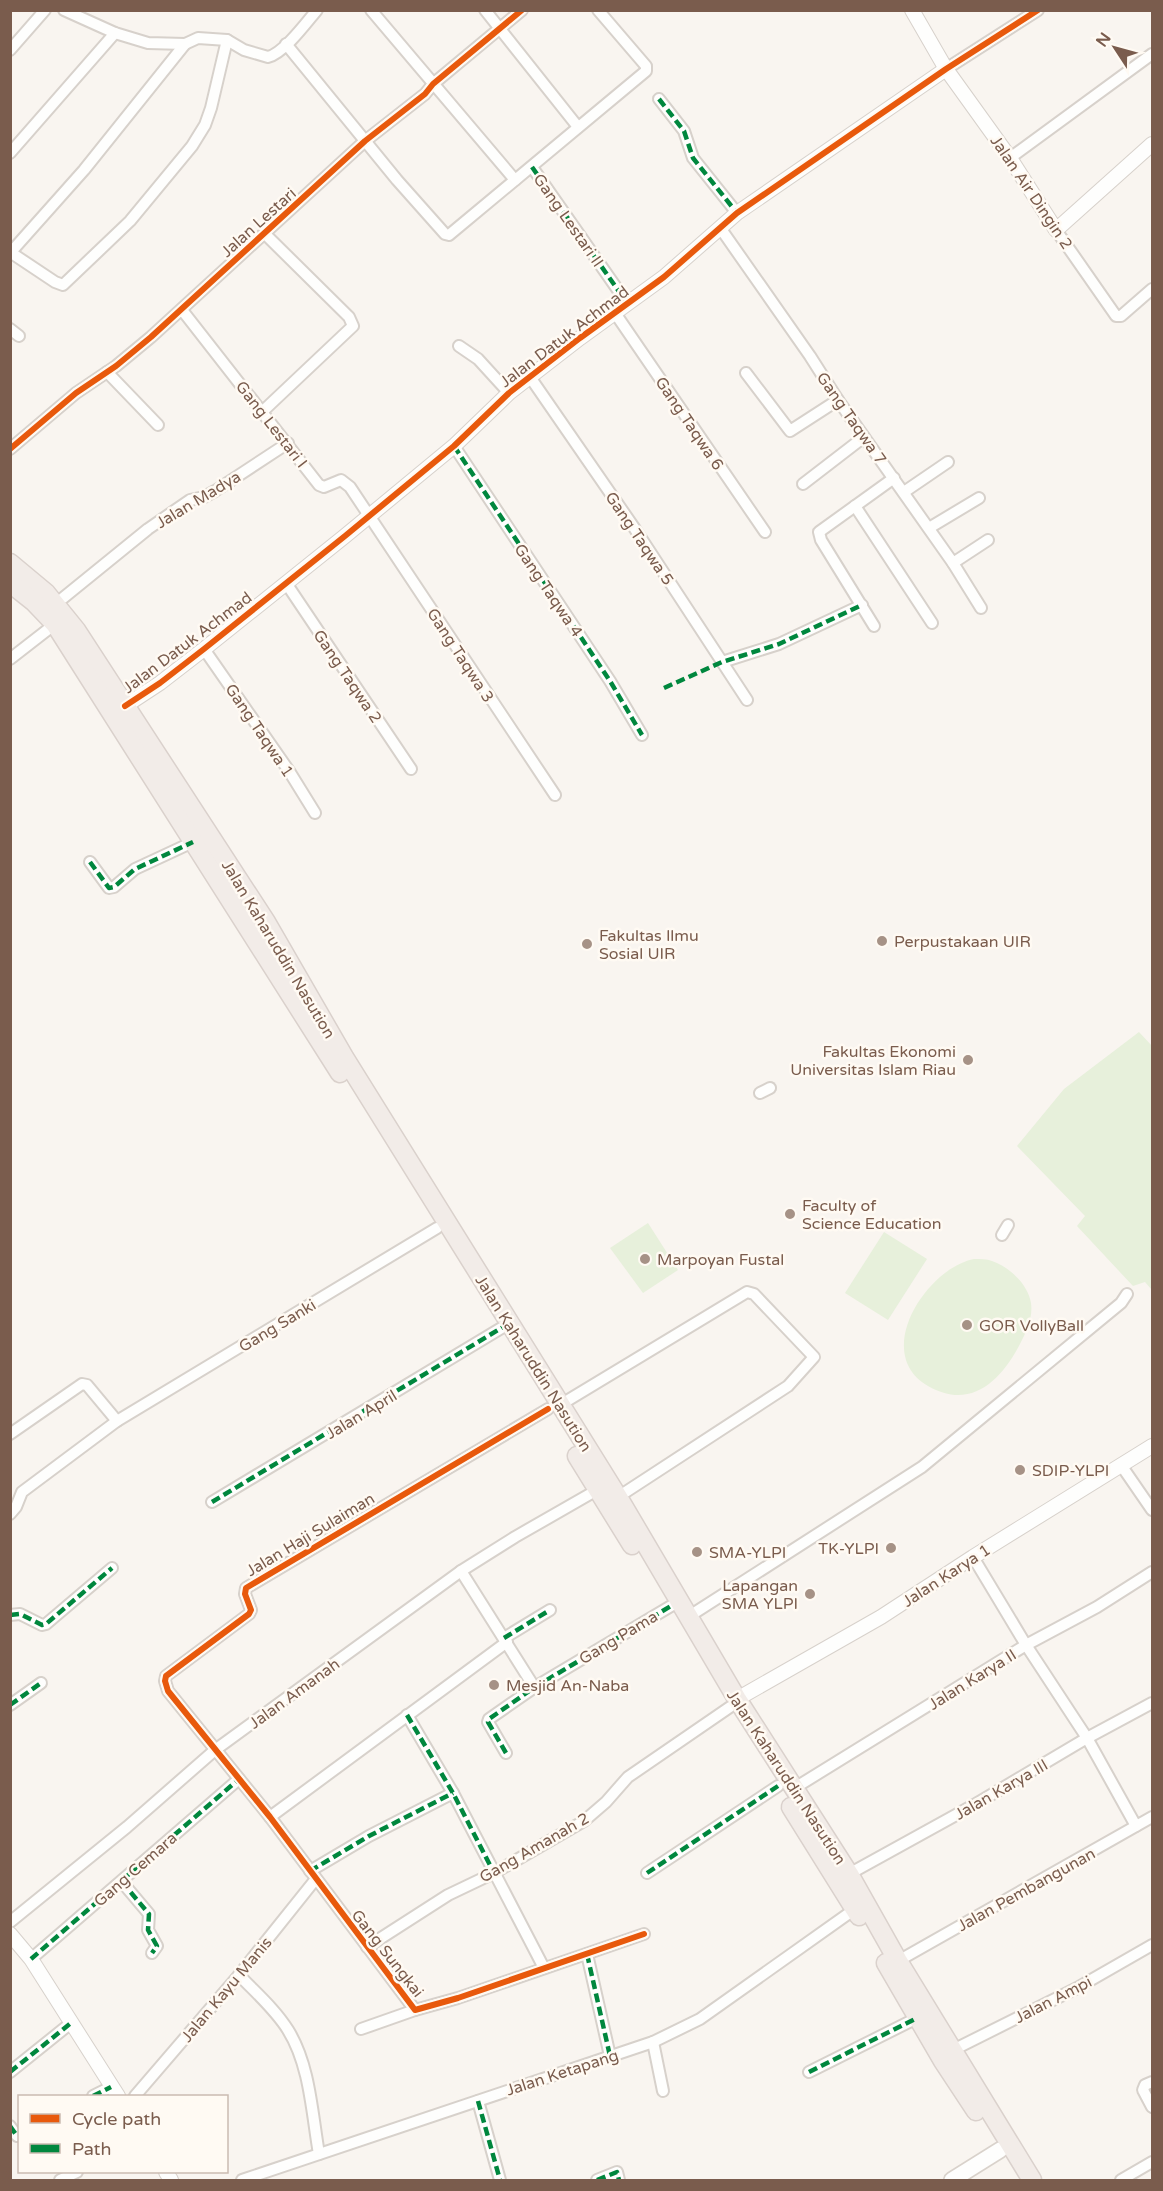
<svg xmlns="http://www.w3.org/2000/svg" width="1163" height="2191" font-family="'Varela Round',sans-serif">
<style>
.green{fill:#e7f0db}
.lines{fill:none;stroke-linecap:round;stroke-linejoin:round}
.minor-casing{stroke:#d7d1cb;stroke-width:14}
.tertiary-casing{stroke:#d7d1cb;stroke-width:16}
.secondary-casing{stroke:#d9d2cb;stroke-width:18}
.trunk-casing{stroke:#dad1cc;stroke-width:21}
.minor{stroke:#fefefd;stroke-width:10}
.tertiary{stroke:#fefefd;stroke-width:14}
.secondary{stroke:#fefefd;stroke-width:15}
.trunk{stroke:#f2ece8;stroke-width:18}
.quiet{stroke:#00873e;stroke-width:4.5;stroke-dasharray:9 4.5;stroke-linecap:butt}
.cycleway-casing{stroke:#fffaf3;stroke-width:10}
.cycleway{stroke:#e8590c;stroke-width:6}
.poi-dot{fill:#a69286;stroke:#fffaf3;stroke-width:2}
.labels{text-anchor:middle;stroke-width:5;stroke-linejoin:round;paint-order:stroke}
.street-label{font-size:16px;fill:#7a5c4d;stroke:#fffaf3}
.poi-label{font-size:16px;fill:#7a5c4d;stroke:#fffaf3;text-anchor:start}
</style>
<rect width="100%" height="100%" fill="#f9f5f0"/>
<!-- green -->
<g class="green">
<polygon points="1139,1032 1152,1046 1152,1290 1145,1282 1133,1286 1077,1226 1085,1216 1017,1146 1064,1089"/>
<polygon points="648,1223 678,1270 643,1293 610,1248"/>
<polygon points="884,1232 927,1259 888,1320 845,1293"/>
<path d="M 974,1259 C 980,1259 987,1259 992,1261 C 1010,1267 1028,1285 1031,1303 C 1033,1317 1027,1331 1021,1342 C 1002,1380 971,1411 928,1386 C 871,1353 927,1268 974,1259 Z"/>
</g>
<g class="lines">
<!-- minor casing -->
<g class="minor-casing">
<g id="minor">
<path d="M 64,10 L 115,33 L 148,43 L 185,44 L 198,38 L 227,40 L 244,50 L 268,57 C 284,53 306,23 317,10"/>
<polyline points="371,10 515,180"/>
<polyline points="485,10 578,127"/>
<polyline points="286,44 397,180 445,234 449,235 646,71 646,66 598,10"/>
<polyline points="10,50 45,10"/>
<polyline points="946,69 1038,10"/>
<polyline points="659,99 684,131 693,158 737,213"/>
<polyline points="10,153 115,33"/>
<polyline points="1010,158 1152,54"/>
<polyline points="532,167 627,303"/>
<polyline points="721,229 810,356 838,400 953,563 981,608"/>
<polyline points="1056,230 1116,316 1121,316 1152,289"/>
<polyline points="10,252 55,282 63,285 130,221 192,146 205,125 211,108 227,40"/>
<polyline points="11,252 84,170 185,44"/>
<polyline points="182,310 319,485 324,487 341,480 350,487 555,795"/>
<polyline points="615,313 765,532"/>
<polyline points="10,329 19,336"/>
<polyline points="459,346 478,359 509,393"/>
<polyline points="107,372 158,425"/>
<polyline points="746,373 790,431 838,400"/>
<polyline points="530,377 635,529 747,700"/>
<polyline points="263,411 353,326 349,317 265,234"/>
<polyline points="454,446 610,681 642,735"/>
<polyline points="10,449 76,393 116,366 151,337 365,141 425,94 433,84 522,10"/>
<polyline points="803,484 864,437"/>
<polyline points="904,492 948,462"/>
<polyline points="855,506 932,623"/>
<polyline points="929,528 979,498"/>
<polyline points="953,563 988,540"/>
<polyline points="286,583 411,769"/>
<polyline points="54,603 63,598 148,529 190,500 204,497 215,491 288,443"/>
<polyline points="874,626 821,540 819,532 894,478"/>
<polyline points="204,649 289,771 315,813"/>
<polyline points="10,659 55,624"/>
<polyline points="722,662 779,644 862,605"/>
<polyline points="90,862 109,888 114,887 135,869 193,842"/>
<polyline points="760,1093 770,1088"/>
<polyline points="1002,1235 1008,1225"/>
<polyline points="560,1405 747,1292 754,1294 814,1357 788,1386 618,1497"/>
<polyline points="548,1409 246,1588 245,1594 251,1610 249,1614 166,1676 165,1681 168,1691 270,1817 415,2010 458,1998 644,1934"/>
<polyline points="10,1434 82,1384 87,1385 117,1421"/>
<polyline points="1121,1465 1152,1510"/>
<polyline points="212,1502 508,1324"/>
<polyline points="10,1514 16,1507 22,1492 117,1421 437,1228"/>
<polyline points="973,1557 1026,1645 1087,1738 1136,1826"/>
<polyline points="461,1571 531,1682"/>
<polyline points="10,1615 20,1614 42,1625 46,1624 112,1568"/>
<polyline points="688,1617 922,1467 1121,1303 1127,1294"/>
<polyline points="504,1638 550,1610"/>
<polyline points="10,1705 41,1683"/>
<polyline points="407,1715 453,1793 544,1968"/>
<polyline points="506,1753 488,1722 489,1719 535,1687 671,1606"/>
<polyline points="793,1789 1026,1645 1097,1607 1152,1572"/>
<polyline points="270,1817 507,1642"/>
<polyline points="310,1871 369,1836 453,1793"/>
<polyline points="647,1873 778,1786"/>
<polyline points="849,1874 974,1805 1087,1738 1152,1703"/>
<polyline points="122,1882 149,1914 148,1930 157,1946 152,1953"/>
<polyline points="10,1922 127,1827 215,1750 461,1571 515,1537 597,1490"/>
<polyline points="367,1947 448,1895 494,1873 584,1821 606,1802 628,1777 730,1707"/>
<polyline points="587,1954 610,2056"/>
<polyline points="31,1959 239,1779"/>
<polyline points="898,1961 1152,1817"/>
<path d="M 239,1975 C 255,1992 275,2009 288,2030 C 310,2065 312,2114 319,2154"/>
<polyline points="361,2029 415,2010"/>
<polyline points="653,2042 663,2091"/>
<polyline points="953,2050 1077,1988 1152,1945"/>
<polyline points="10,2072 71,2023"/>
<polyline points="809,2072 917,2018"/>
<polyline points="1152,2082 1145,2085 1143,2090 1152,2107"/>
<polyline points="93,2096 111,2087"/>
<polyline points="135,2096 239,1975 315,1880"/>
<polyline points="478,2101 500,2180"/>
<polyline points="10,2126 17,2136"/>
<polyline points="60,2180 77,2172"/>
<polyline points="242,2180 653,2042 700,2019 855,1909"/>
<polyline points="597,2180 617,2172 619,2180"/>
<polyline points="1121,2180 1152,2162"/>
</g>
</g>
<!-- tertiary casing -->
<g class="tertiary-casing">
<g id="tertiary">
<polyline points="912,10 946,69 1010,158 1056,230 1152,144"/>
<polyline points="125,706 160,683 204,649 345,536 454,446 509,393 580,338 664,277 737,213 946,69"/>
<polyline points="737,1699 881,1617 973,1557 1152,1446"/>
<polyline points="10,1934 31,1959 118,2096"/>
<polyline points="166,2172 171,2180"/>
</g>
</g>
<!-- secondary casing -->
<g class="secondary-casing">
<polyline id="secondary" points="952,2180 1000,2150"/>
</g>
<!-- trunk casing -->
<g class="trunk-casing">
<g id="trunk">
<polyline points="10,563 46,593 76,630 266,922 344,1057 618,1497 737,1699 849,1874 898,1961 1032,2180"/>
<polyline points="10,583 34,602 55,624 340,1073"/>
<polyline points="577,1456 632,1545"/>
<polyline points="791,1807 859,1916"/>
<polyline points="886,1963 943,2061 976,2111"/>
</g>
</g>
<!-- minor -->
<use href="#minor" class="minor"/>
<!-- tertiary -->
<use href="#tertiary" class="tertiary"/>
<!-- secondary -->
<use href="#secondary" class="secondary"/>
<!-- trunk -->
<use href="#trunk" class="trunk"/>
<!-- quiet -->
<g class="quiet">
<polyline points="659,99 684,131 693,158 737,213"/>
<polyline points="532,167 627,303"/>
<polyline points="454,446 610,681 642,735"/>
<polyline points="664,688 722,662 779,644 862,605"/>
<polyline points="90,862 109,888 114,887 135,869 193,842"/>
<polyline points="212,1502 508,1324"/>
<polyline points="10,1615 20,1614 42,1625 46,1624 112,1568"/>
<polyline points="504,1638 550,1610"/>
<polyline points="10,1705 41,1683"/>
<polyline points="407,1715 453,1793 494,1873"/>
<polyline points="506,1753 488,1722 489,1719 535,1687 671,1606"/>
<polyline points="310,1871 369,1836 453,1793"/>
<polyline points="647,1873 778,1786"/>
<polyline points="122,1882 149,1914 148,1930 157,1946 152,1953"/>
<polyline points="587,1954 610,2056"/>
<polyline points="31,1959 239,1779"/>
<polyline points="10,2072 71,2023"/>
<polyline points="809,2072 917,2018"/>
<polyline points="93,2096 111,2087"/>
<polyline points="478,2101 500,2180"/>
<polyline points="10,2126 17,2136"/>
<polyline points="597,2180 617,2172 619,2180"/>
</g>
<!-- cycleway casing -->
<g class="cycleway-casing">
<g id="cycleway">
<polyline points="10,449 76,393 116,366 151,337 365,141 425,94 433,84 522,10"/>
<polyline points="125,706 160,683 204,649 345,536 454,446 509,393 580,338 664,277 737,213 946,69 1038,10"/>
<polyline points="548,1409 246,1588 245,1594 251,1610 249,1614 166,1676 165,1681 168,1691 270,1817 415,2010 458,1998 644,1934"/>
</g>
</g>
<!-- cycleway -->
<use href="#cycleway" class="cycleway"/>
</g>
<!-- markers -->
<g class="poi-dot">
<circle cx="882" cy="941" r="6"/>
<circle cx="587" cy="944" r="6"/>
<circle cx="968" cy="1060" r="6"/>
<circle cx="790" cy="1214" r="6"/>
<circle cx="645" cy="1259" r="6"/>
<circle cx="967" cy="1325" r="6"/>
<circle cx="1020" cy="1470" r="6"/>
<circle cx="891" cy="1548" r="6"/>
<circle cx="697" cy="1552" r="6"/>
<circle cx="810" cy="1594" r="6"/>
<circle cx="494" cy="1685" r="6"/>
</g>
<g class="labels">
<!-- street labels -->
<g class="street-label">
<text transform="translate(1032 192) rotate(56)" y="6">Jalan Air Dingin 2</text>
<text transform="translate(569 220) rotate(55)" y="6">Gang Lestari II</text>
<text transform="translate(258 222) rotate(-42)" y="6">Jalan Lestari</text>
<text transform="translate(564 336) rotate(-37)" y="6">Jalan Datuk Achmad</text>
<text transform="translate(852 418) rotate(55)" y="6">Gang Taqwa 7</text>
<text transform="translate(690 423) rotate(56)" y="6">Gang Taqwa 6</text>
<text transform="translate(272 424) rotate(52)" y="6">Gang Lestari I</text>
<text transform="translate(198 499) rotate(-31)" y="6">Jalan Madya</text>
<text transform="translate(640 538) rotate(56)" y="6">Gang Taqwa 5</text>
<text transform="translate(549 590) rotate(56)" y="6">Gang Taqwa 4</text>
<text transform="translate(187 642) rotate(-37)" y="6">Jalan Datuk Achmad</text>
<text transform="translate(461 655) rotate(57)" y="6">Gang Taqwa 3</text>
<text transform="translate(348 676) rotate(56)" y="6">Gang Taqwa 2</text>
<text transform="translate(260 730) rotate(56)" y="6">Gang Taqwa 1</text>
<text transform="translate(279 949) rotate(59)" y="6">Jalan Kaharuddin Nasution</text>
<text transform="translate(277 1325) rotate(-31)" y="6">Gang Sanki</text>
<text transform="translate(534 1363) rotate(58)" y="6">Jalan Kaharuddin Nasution</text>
<text transform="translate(361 1414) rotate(-31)" y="6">Jalan April</text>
<text transform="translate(310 1534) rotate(-31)" y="6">Jalan Haji Sulaiman</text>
<text transform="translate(946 1575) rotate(-33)" y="6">Jalan Karya 1</text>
<text transform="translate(618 1637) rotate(-31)" y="6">Gang Pama</text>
<text transform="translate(972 1679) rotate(-32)" y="6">Jalan Karya II</text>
<text transform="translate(294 1693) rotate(-36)" y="6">Jalan Amanah</text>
<text transform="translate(787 1777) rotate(57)" y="6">Jalan Kaharuddin Nasution</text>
<text transform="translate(1001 1789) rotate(-30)" y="6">Jalan Karya III</text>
<text transform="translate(534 1847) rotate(-30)" y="6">Gang Amanah 2</text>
<text transform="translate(135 1869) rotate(-41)" y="6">Gang Cemara</text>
<text transform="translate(1026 1889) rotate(-29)" y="6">Jalan Pembangunan</text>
<text transform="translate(388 1953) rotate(52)" y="6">Gang Sungkai</text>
<text transform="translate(226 1989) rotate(-50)" y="6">Jalan Kayu Manis</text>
<text transform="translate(1053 1999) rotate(-27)" y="6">Jalan Ampi</text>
<text transform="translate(562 2072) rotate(-18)" y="6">Jalan Ketapang</text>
</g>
<!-- poi labels -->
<g class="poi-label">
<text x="599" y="941">Fakultas Ilmu<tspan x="599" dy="18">Sosial UIR</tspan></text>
<text x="894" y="947">Perpustakaan UIR</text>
<text x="956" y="1057" text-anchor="end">Fakultas Ekonomi<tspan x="956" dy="18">Universitas Islam Riau</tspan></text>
<text x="802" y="1211">Faculty of<tspan x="802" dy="18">Science Education</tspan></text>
<text x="657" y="1265">Marpoyan Fustal</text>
<text x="979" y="1331">GOR VollyBall</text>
<text x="1032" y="1476">SDIP-YLPI</text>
<text x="879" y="1554" text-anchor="end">TK-YLPI</text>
<text x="709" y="1558">SMA-YLPI</text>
<text x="798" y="1591" text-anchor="end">Lapangan<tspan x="798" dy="18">SMA YLPI</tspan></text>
<text x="506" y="1691">Mesjid An-Naba</text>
</g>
</g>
<!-- border -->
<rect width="1163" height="2191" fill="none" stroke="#7a5c4d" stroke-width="24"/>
<!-- legend -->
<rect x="18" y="2095" width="210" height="78" fill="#fffaf3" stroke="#cabbb1" stroke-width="1.5"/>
<rect x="30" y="2114" width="30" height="9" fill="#e8590c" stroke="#cabbb1" stroke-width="1.5"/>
<text x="72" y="2125" font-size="18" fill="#7a5c4d">Cycle path</text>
<rect x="30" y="2144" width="30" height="9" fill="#00873e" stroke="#cabbb1" stroke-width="1.5"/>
<text x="72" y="2155" font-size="18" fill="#7a5c4d">Path</text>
<!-- north arrow -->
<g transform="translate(1115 48) rotate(306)" stroke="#fffaf3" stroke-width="4.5" paint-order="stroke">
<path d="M0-4.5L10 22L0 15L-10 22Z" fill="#7a5c4d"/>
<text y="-9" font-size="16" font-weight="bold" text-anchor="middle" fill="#7a5c4d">N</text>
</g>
</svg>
